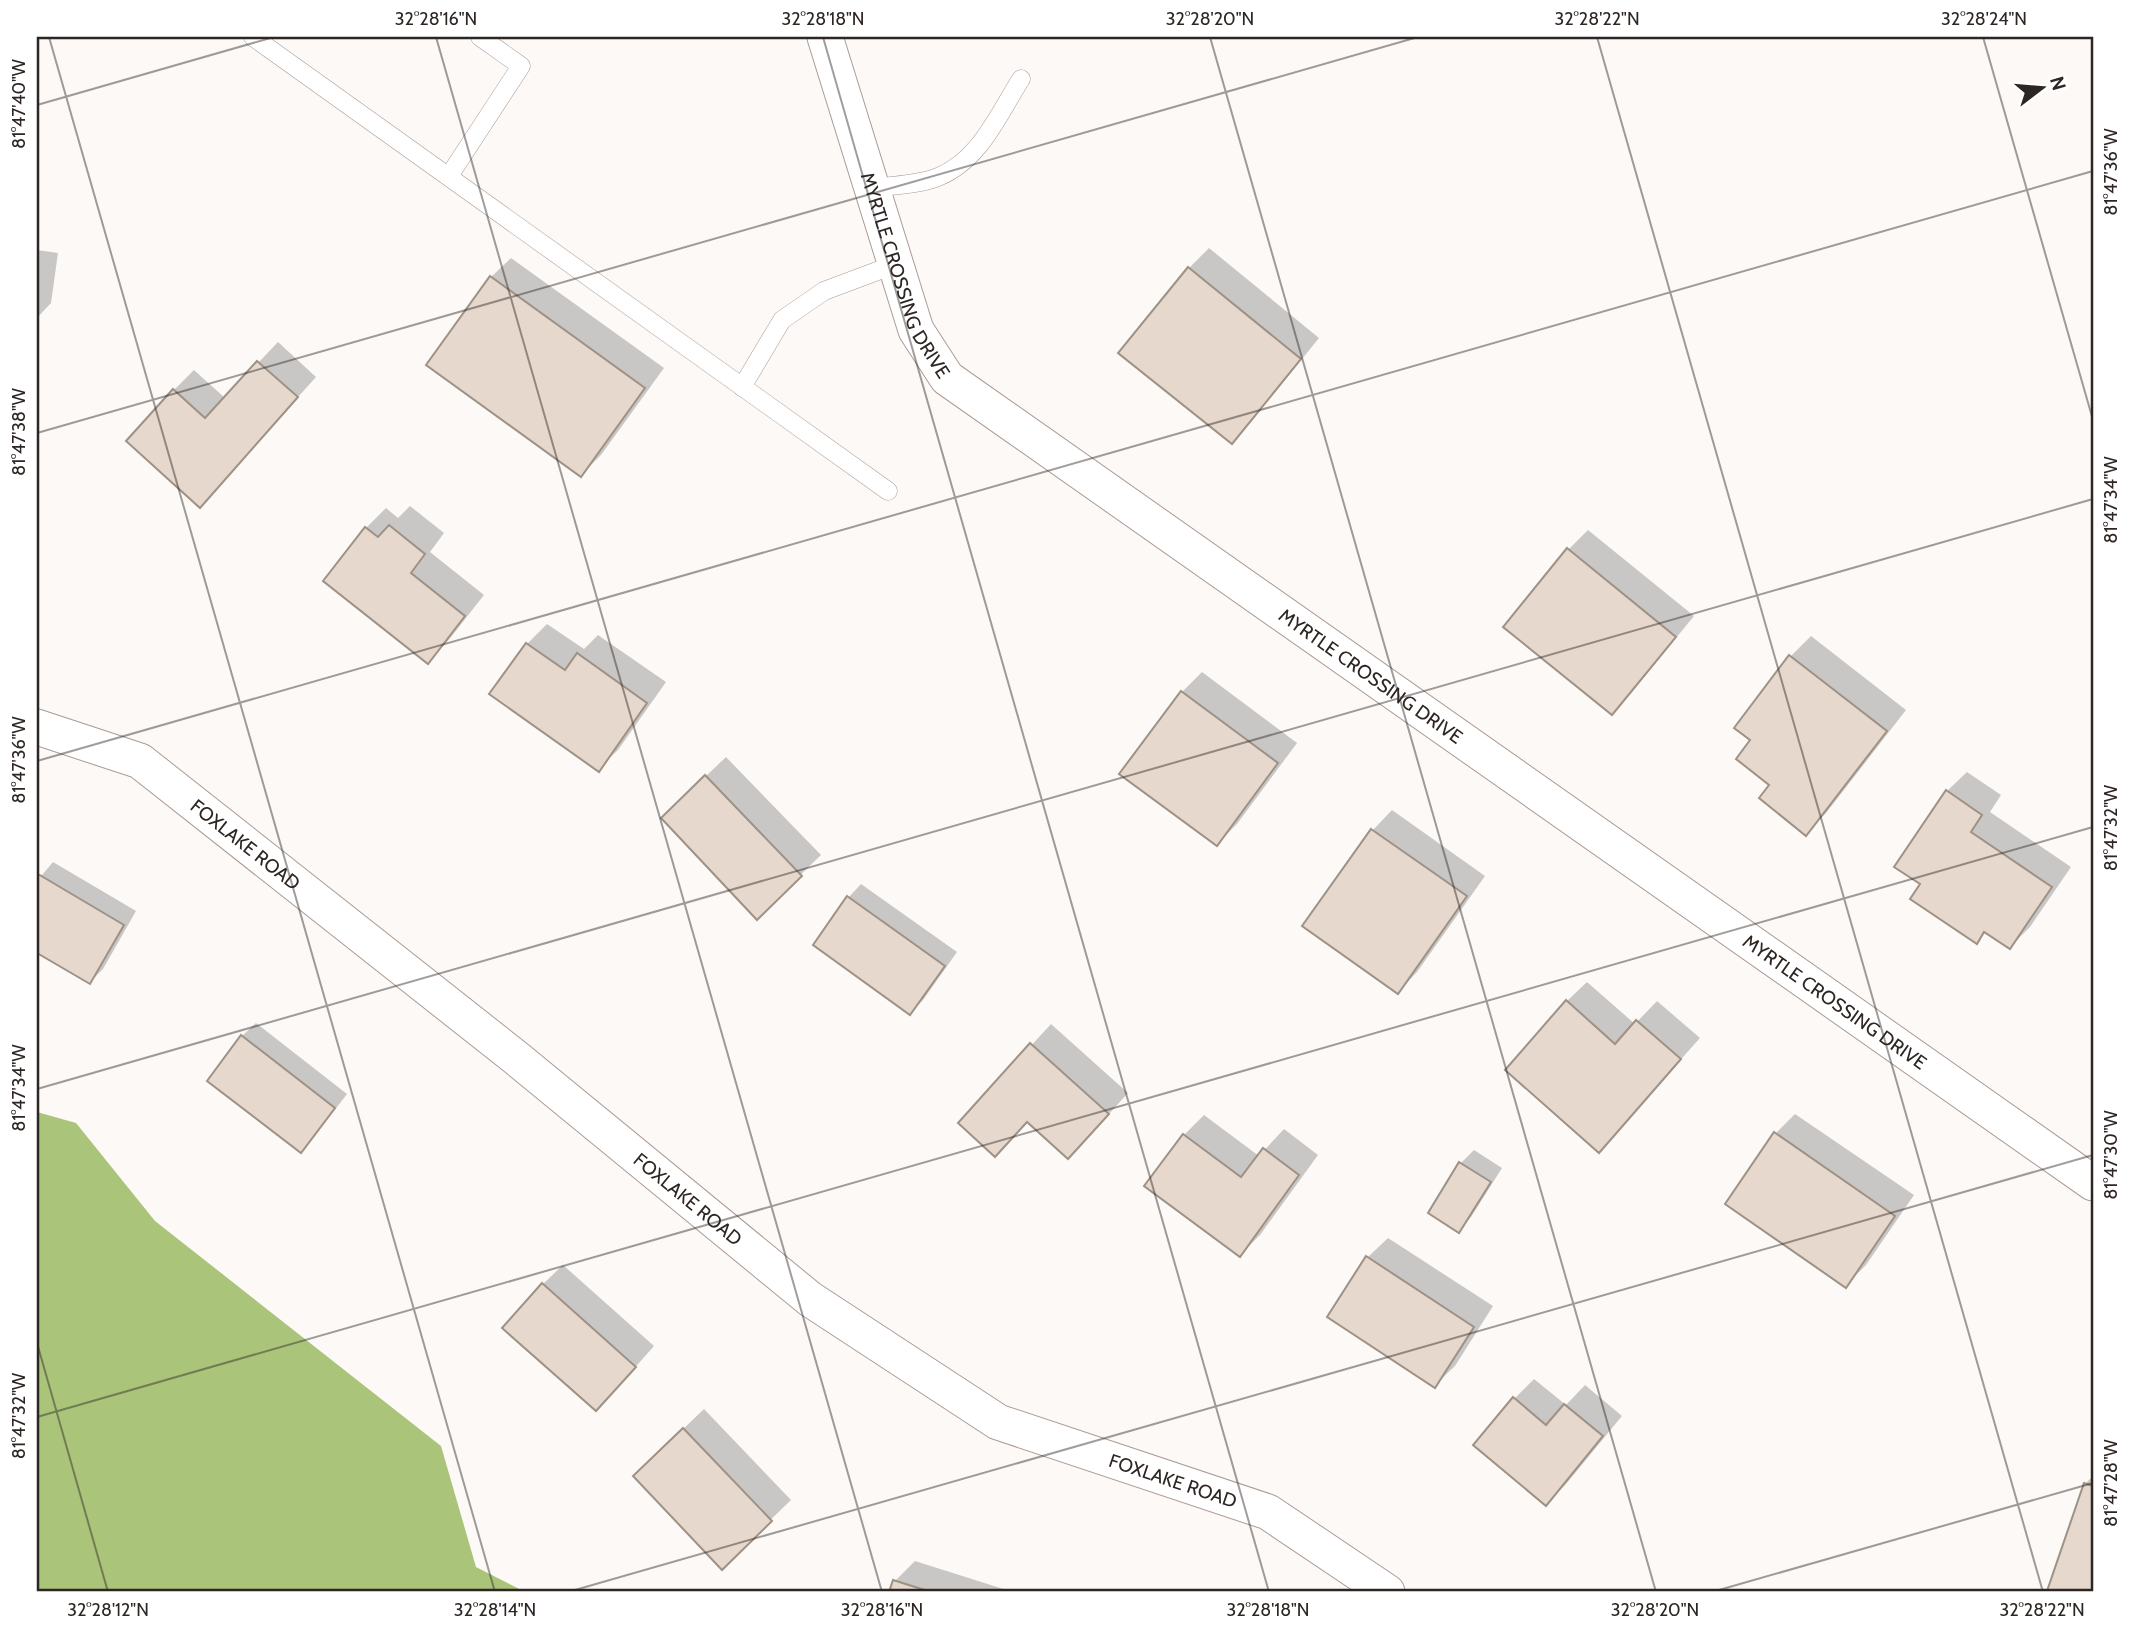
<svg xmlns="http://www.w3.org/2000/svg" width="2130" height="1629" font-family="Cabin,sans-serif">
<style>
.forest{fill:#aac47a}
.shadow{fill:#0003}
.building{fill:#e6d8cc;stroke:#9e9185;stroke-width:2}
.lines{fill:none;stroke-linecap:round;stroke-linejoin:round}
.lane-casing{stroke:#ac9b93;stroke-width:19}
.street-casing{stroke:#ac9b93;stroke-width:37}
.lane{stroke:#fff;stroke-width:18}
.street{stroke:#fff;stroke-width:35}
.ticks{fill:none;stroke:#2d2623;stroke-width:2;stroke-opacity:0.45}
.labels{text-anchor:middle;stroke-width:7;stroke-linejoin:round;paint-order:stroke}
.street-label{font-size:19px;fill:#2d2623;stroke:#fff}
.neatline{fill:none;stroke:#2d2623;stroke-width:2.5}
.ticks-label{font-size:18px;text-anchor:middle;fill:#2d2623}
</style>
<rect width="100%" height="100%" fill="#fcf9f7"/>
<!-- forest -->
<polygon class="forest" points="37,1112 76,1123 155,1221 441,1446 476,1567 525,1592 37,1592"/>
<!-- shadow -->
<g class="shadow">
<polygon points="1209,248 1319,338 1251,422 1232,442 1189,268"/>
<polygon points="37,250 58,253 51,303 37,318"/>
<polygon points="511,258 664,368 601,455 581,475 491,277"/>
<polygon points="278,342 316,377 219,485 174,390 194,370 225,398"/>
<polygon points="410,506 444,533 430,552 484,595 447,642 428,662 366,528 386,508 398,518"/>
<polygon points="1588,530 1694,616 1631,693 1612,713 1569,549"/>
<polygon points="547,624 584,649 598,635 666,682 618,750 598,769 492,694 527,644"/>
<polygon points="1811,636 1906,710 1826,813 1806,833 1772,784 1752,740 1736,727 1791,656"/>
<polygon points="1202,672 1297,743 1237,824 1217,844 1182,692"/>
<polygon points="726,757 821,855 757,917 683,798"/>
<polygon points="1967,772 2001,795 1990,812 2071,867 2030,927 2010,947 1987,931 1976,942 1947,791"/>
<polygon points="1392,810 1485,876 1417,972 1398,992 1305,926 1373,830"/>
<polygon points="53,862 136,911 103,969 90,982 37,951 37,881"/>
<polygon points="861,884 957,952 923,1000 910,1013 848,898"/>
<polygon points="1587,982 1635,1024 1657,1001 1700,1038 1599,1151 1567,1001"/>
<polygon points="256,1023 347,1094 314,1137 300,1151 242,1036"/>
<polygon points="1051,1024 1128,1093 1088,1137 1028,1120 960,1123"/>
<polygon points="1795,1114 1914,1195 1866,1265 1846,1285 1775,1134"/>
<polygon points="1204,1115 1259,1156 1284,1129 1318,1155 1260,1235 1240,1255 1146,1186 1184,1135"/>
<polygon points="1474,1150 1502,1168 1471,1217 1458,1231 1461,1163"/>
<polygon points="1388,1238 1493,1306 1455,1366 1435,1385 1368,1257"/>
<polygon points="563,1265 654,1346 616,1389 543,1284"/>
<polygon points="1534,1379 1566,1405 1585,1385 1622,1416 1566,1484 1546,1504 1476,1445 1515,1398"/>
<polygon points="704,1409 791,1500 722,1567 655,1456"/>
<polygon points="2093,1476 2093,1592 2057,1592 2049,1590 2085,1484"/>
<polygon points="915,1561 1013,1592 891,1592 895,1581"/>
</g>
<!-- building -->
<g class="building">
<polygon points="1188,267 1301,359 1232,444 1118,353"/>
<polygon points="490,276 645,388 581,477 426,365"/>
<polygon points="257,361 298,397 200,508 126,441 173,389 205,418"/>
<polygon points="389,525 425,554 411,573 465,616 428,664 323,581 365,527 378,537"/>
<polygon points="1567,548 1676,637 1612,715 1503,627"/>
<polygon points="526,643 565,670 577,653 647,703 599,772 489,694"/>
<polygon points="1789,655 1887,731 1806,836 1759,798 1769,785 1736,759 1750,740 1734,728"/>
<polygon points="1181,691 1278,763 1217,846 1119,774"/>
<polygon points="705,775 802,876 757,920 661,818"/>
<polygon points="1946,790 1982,815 1971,832 2052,887 2010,949 1984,932 1977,944 1910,899 1920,884 1894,867"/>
<polygon points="1371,829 1467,896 1398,994 1302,926"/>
<polygon points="38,874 124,925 90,984 37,953"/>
<polygon points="847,896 945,966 910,1015 813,945"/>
<polygon points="1566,1000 1615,1044 1636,1020 1681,1059 1599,1153 1505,1070"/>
<polygon points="241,1035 335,1108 301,1153 207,1081"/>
<polygon points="1030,1043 1109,1114 1068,1159 1027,1122 995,1157 958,1123"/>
<polygon points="1774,1132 1895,1216 1846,1288 1725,1204"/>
<polygon points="1183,1134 1241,1177 1263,1148 1299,1175 1240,1257 1144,1186"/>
<polygon points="1459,1162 1491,1182 1459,1233 1428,1213"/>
<polygon points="1366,1256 1474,1327 1435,1388 1327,1317"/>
<polygon points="542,1283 636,1367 596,1411 502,1328"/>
<polygon points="1513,1397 1546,1425 1564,1404 1603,1436 1546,1506 1473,1445"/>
<polygon points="683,1428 772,1521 722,1570 633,1476"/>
<polygon points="2084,1483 2093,1486 2093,1592 2052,1592 2047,1591"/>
<polygon points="893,1580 931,1592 889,1592"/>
</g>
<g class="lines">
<!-- lane casing -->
<g class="lane-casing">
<g id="lane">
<polyline points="253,37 888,491"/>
<polyline points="449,176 521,66 480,37"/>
<path d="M 873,188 C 893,185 919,185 938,177 C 980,160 998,115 1021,79"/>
<polyline points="742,387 782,320 824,291 896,264"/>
</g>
</g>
<!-- street casing -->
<g class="street-casing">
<g id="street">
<path id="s1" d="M 825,37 L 916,330 L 947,378 L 2093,1183"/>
<path id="s2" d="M 37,727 L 140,761 L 515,1057 L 810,1299 L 998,1422 L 1268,1512 L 1387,1592"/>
</g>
</g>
<!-- lane -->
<use href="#lane" class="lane"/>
<!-- street -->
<use href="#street" class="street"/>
</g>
<!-- ticks -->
<path class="ticks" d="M 49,37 L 495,1592M 436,37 L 882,1592M 823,37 L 1269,1592M 1210,37 L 1656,1592M 1597,37 L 2043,1592M 1983,37 L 2093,420M 37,105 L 274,37M 37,433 L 1418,37M 37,761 L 2093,171M 37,1089 L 2093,499M 37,1343 L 108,1592M 37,1417 L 2093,827M 568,1592 L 2093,1155M 1712,1592 L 2093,1483"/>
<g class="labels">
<!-- street labels -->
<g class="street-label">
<text dy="7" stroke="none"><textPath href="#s1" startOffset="252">MYRTLE CROSSING DRIVE</textPath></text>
<text dy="7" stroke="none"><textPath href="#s1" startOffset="882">MYRTLE CROSSING DRIVE</textPath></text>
<text dy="7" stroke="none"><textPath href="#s2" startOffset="243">FOXLAKE ROAD</textPath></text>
<text dy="7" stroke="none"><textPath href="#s1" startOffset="1449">MYRTLE CROSSING DRIVE</textPath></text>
<text dy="7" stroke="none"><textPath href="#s2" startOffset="810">FOXLAKE ROAD</textPath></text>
<text dy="7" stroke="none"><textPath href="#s2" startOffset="1377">FOXLAKE ROAD</textPath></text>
</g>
</g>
<!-- border -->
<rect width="2130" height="1629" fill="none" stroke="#ffffff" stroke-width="77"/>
<!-- north arrow -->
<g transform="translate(2042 88) rotate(74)" stroke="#ffffff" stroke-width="5" paint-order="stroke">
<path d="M0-5L12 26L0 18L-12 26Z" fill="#2d2623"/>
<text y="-10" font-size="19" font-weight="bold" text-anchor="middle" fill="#2d2623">N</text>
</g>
<rect x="38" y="38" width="2054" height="1552" class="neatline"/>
<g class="ticks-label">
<text x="436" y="25">32°28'16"N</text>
<text x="823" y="25">32°28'18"N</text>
<text x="1210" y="25">32°28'20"N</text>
<text x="1597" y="25">32°28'22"N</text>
<text x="1984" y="25">32°28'24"N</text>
<text transform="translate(19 104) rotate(-90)" y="6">81°47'40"W</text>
<text transform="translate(2111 172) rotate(-90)" y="6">81°47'36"W</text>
<text transform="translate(19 432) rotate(-90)" y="6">81°47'38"W</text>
<text transform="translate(2111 500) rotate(-90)" y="6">81°47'34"W</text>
<text transform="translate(19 760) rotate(-90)" y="6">81°47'36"W</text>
<text transform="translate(2111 828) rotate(-90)" y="6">81°47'32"W</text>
<text transform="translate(19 1088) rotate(-90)" y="6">81°47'34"W</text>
<text transform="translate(2111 1155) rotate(-90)" y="6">81°47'30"W</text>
<text transform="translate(19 1416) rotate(-90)" y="6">81°47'32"W</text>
<text transform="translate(2111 1483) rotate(-90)" y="6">81°47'28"W</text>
<text x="108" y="1616">32°28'12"N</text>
<text x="495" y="1616">32°28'14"N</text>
<text x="882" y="1616">32°28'16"N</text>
<text x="1268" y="1616">32°28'18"N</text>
<text x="1655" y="1616">32°28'20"N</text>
<text x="2042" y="1616">32°28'22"N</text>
</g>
</svg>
